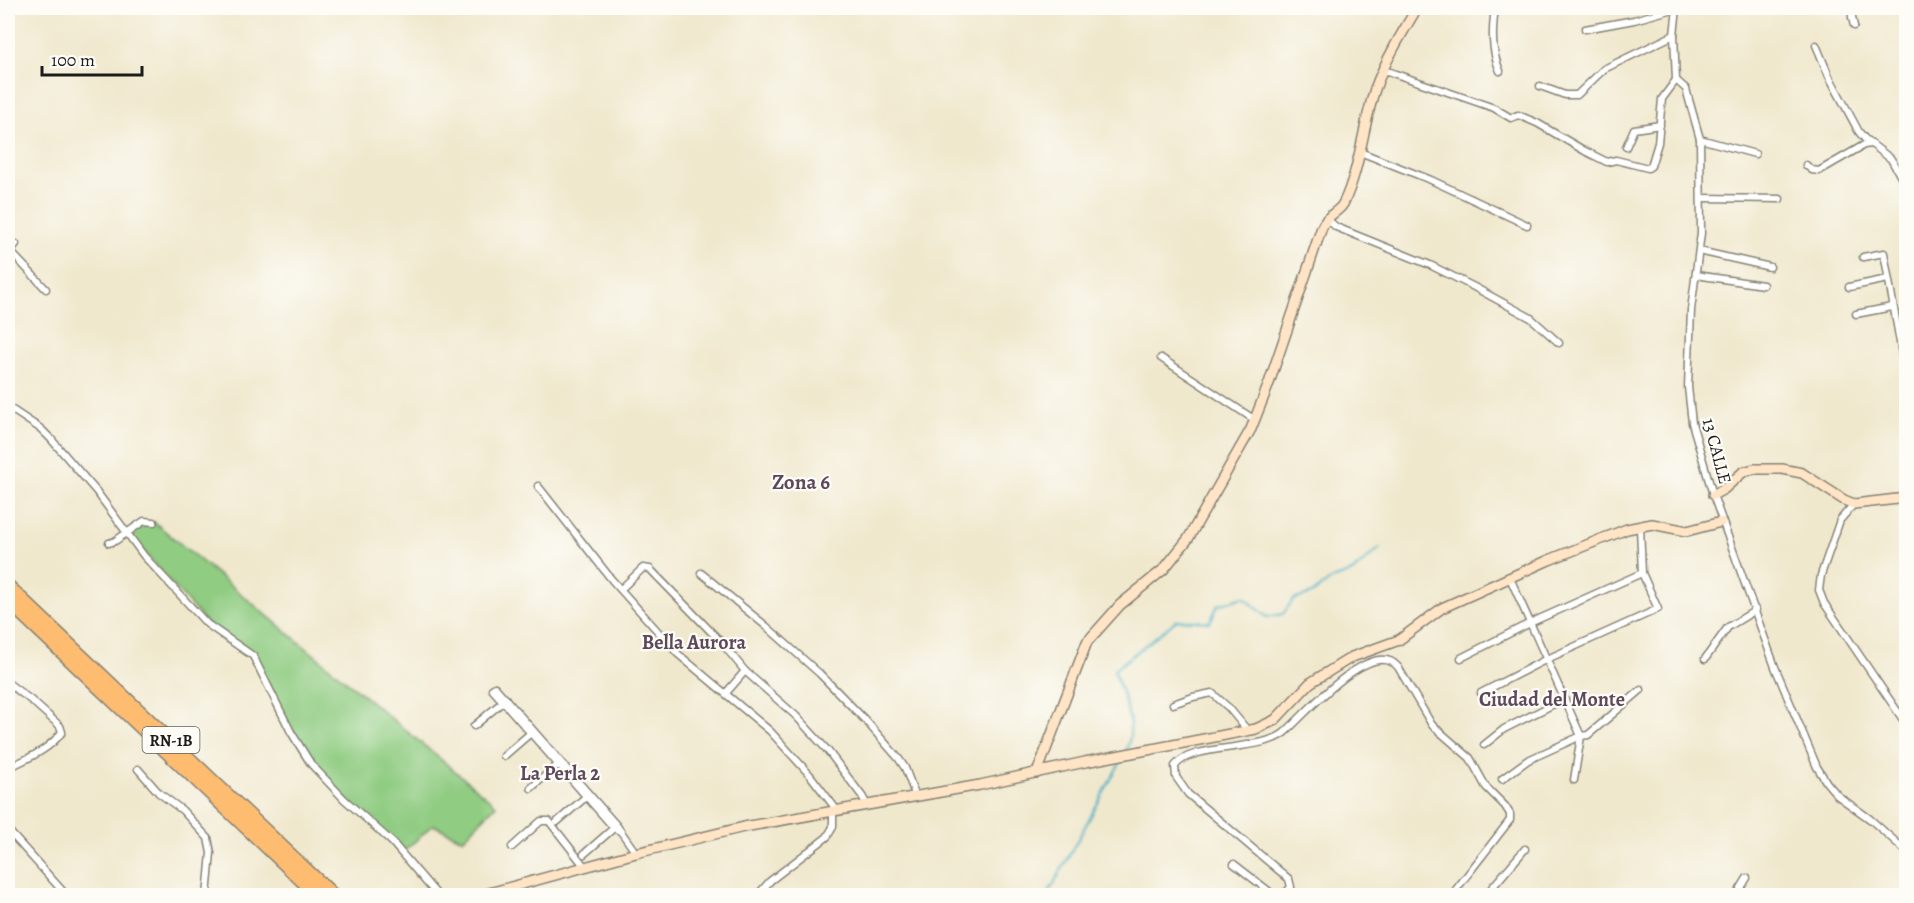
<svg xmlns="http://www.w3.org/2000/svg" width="1914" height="903" font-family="Alegreya,serif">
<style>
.green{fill:#90cc82;stroke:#56744f;stroke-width:1.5}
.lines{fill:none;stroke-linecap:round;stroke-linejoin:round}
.stream{stroke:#44aec4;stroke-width:2}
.street-casing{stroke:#868274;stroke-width:9}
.secondary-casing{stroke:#868274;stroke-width:12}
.highway-casing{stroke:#868274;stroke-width:15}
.street{stroke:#fff;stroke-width:6}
.secondary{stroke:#ffe4c6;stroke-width:9}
.highway{stroke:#febc70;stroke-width:12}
.labels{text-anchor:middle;stroke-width:4.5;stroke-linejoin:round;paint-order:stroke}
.shield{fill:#fdfcf7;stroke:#605f5e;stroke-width:1.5}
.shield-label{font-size:16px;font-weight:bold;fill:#1c1c1c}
.street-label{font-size:18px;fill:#1c1c1c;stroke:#fdfcf7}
.neighbourhood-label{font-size:20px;font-weight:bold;fill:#5d495b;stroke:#fdfcf7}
.quarter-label{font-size:21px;font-weight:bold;fill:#5d495b;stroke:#fdfcf7}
</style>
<rect width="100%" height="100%" fill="#fdfcf7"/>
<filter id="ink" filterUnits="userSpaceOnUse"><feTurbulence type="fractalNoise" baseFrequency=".0167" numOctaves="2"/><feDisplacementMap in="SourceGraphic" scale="12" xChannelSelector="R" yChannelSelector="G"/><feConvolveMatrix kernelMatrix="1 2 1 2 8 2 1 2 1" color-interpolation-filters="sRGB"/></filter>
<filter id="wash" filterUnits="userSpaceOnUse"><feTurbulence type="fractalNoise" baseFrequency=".008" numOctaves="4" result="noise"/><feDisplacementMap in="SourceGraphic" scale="24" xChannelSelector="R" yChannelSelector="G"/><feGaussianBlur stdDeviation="1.35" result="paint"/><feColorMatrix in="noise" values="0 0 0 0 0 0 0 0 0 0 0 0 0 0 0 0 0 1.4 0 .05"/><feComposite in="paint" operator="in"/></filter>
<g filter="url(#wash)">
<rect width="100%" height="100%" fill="#f0e8cd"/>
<!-- green -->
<polygon class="green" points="154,522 496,805 463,839 433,825 402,853 326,780 287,724 253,656 207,624 127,533"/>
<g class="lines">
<!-- stream -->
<g class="stream">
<path d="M 1126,751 C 1138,725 1122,695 1114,670 L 1177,620 L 1210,622 L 1218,605 L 1244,597 L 1267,617 L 1283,614 L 1293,600 L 1312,594 L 1330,580 L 1352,572 L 1380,548"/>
<polyline points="1047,896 1122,759"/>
</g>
</g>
</g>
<g filter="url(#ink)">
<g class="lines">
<!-- street casing -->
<g class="street-casing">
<g id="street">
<path d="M 1495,8 C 1492,30 1491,50 1500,71"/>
<polyline points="1677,8 1674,35 1676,80 1686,89 1700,139 1701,233 1691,310 1688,387 1692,423 1713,495 1775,667 1817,767 1827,783 1838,796 1870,819 1906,851"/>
<polyline points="1852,8 1852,18 1854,26"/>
<polyline points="1585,29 1634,20 1677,8"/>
<polyline points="1816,45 1829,76 1859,132 1865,139 1891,159 1906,186"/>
<polyline points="1384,70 1494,108 1511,118 1518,115 1537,123 1585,151 1607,162 1616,160 1648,168 1651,166 1658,143 1662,99 1676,80"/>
<polyline points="1540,86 1565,95 1577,95 1604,69 1674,35"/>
<polyline points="1700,139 1755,154"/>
<polyline points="1626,147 1634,129 1660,125"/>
<polyline points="1360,152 1431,180 1527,225"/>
<polyline points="1806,165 1812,170 1819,171 1864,145 1871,144"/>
<polyline points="1701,198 1780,199"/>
<polyline points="1326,218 1336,227 1430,265 1474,287 1531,318 1559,343"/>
<polyline points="10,251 46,289"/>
<polyline points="1699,251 1770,267"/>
<polyline points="8,254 16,244"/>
<polyline points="1863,257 1884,253 1906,376"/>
<polyline points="1696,275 1763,285"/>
<polyline points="1849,287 1888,279"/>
<polyline points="1856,314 1892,307"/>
<polyline points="1161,358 1255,420"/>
<polyline points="8,407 41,429 51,439 96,491 144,556 207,624 253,656 291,732 311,764 344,799 392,842 438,896"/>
<polyline points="538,486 612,580 678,654 770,731 810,775 836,809 833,814 833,827 827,837 770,881 757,896"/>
<polyline points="1854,504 1840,520 1821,575 1819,590 1824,603 1906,724"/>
<polyline points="109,543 115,541 144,521 154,522"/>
<polyline points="701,573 766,626 820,674 866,721 899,759 905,768 916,797"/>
<polyline points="1510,578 1581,736 1574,780"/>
<polyline points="621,589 643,568 650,569 721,642 745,671 796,716 828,751 862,796 867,805"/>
<polyline points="1461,658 1530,623 1642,573"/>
<polyline points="1705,659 1728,627 1756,610"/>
<path d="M 8,683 L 32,701 L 60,726 L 62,732 C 49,750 28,758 8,768"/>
<polyline points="726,693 745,671"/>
<polyline points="1481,693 1545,660 1658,609 1642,573 1640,527"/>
<polyline points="1173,704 1193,697 1212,693 1229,708 1248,731"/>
<polyline points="474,726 506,699"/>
<polyline points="1484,745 1504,729 1564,699"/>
<polyline points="504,756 533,731"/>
<polyline points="138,769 159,793 182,810 208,838 211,853 207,896"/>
<polyline points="1502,779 1528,760 1581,736 1588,735 1641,690"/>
<polyline points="531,788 560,763"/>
<polyline points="557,822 588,795"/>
<polyline points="8,830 67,896"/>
<polyline points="620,831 614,828 492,689 495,687 617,826 636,853"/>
<polyline points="512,847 541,821 549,821 585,867"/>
<polyline points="584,854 615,827"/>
<polyline points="1234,864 1270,892 1271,896"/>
<path d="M 1283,896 L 1291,887 L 1289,879 L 1188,794 L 1176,777 L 1175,766 C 1191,743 1260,752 1284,733 C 1302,718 1372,635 1398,667 L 1432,725 L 1470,758 L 1486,787 L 1505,806 L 1510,814 L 1510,820 L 1451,896"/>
<polyline points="1485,896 1525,849"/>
<polyline points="1736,896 1747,878"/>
</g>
</g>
<!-- secondary casing -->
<g class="secondary-casing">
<g id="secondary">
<polyline points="1713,495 1724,489 1743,472 1754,469 1782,469 1802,473 1844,500 1854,504 1906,498"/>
<path d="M 1037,773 L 1087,642 L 1120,605 L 1164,569 L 1188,539 L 1251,429 L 1268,386 L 1322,227 C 1329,212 1337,214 1343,204 C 1360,170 1363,125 1375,89 C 1385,61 1402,33 1417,8"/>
<polyline points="478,896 636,853 744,827 980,785 1085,762 1256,729 1275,720 1310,683 1352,657 1399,640 1442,608 1549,560 1627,529 1652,524 1687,531 1721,522"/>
</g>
</g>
<!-- highway casing -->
<g class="highway-casing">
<g id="highway">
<polyline points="8,586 334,896"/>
<polyline points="8,601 318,896"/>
</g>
</g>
<!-- street -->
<use href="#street" class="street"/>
<!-- secondary -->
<use href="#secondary" class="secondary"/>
<!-- highway -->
<use href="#highway" class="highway"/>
</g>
</g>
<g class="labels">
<!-- shield labels -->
<rect class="shield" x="142.5" y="727" width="57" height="26" rx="4.5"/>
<g class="shield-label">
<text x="171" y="746">RN-1B</text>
</g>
<!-- street labels -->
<g class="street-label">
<text transform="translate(1717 451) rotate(75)" y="6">13 CALLE</text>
</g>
<!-- neighbourhood labels -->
<g class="neighbourhood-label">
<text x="694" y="649">Bella Aurora</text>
<text x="1552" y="706">Ciudad del Monte</text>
<text x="560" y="780">La Perla 2</text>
</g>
<!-- quarter labels -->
<g class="quarter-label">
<text x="801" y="489">Zona 6</text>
</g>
</g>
<!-- margin -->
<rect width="1914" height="903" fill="none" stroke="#fdfcf7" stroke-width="30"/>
<!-- scale -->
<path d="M42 66v9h100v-9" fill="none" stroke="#1c1c1c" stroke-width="3"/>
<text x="51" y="66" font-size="18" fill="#1c1c1c" stroke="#fdfcf7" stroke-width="4.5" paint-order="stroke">100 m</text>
</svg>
